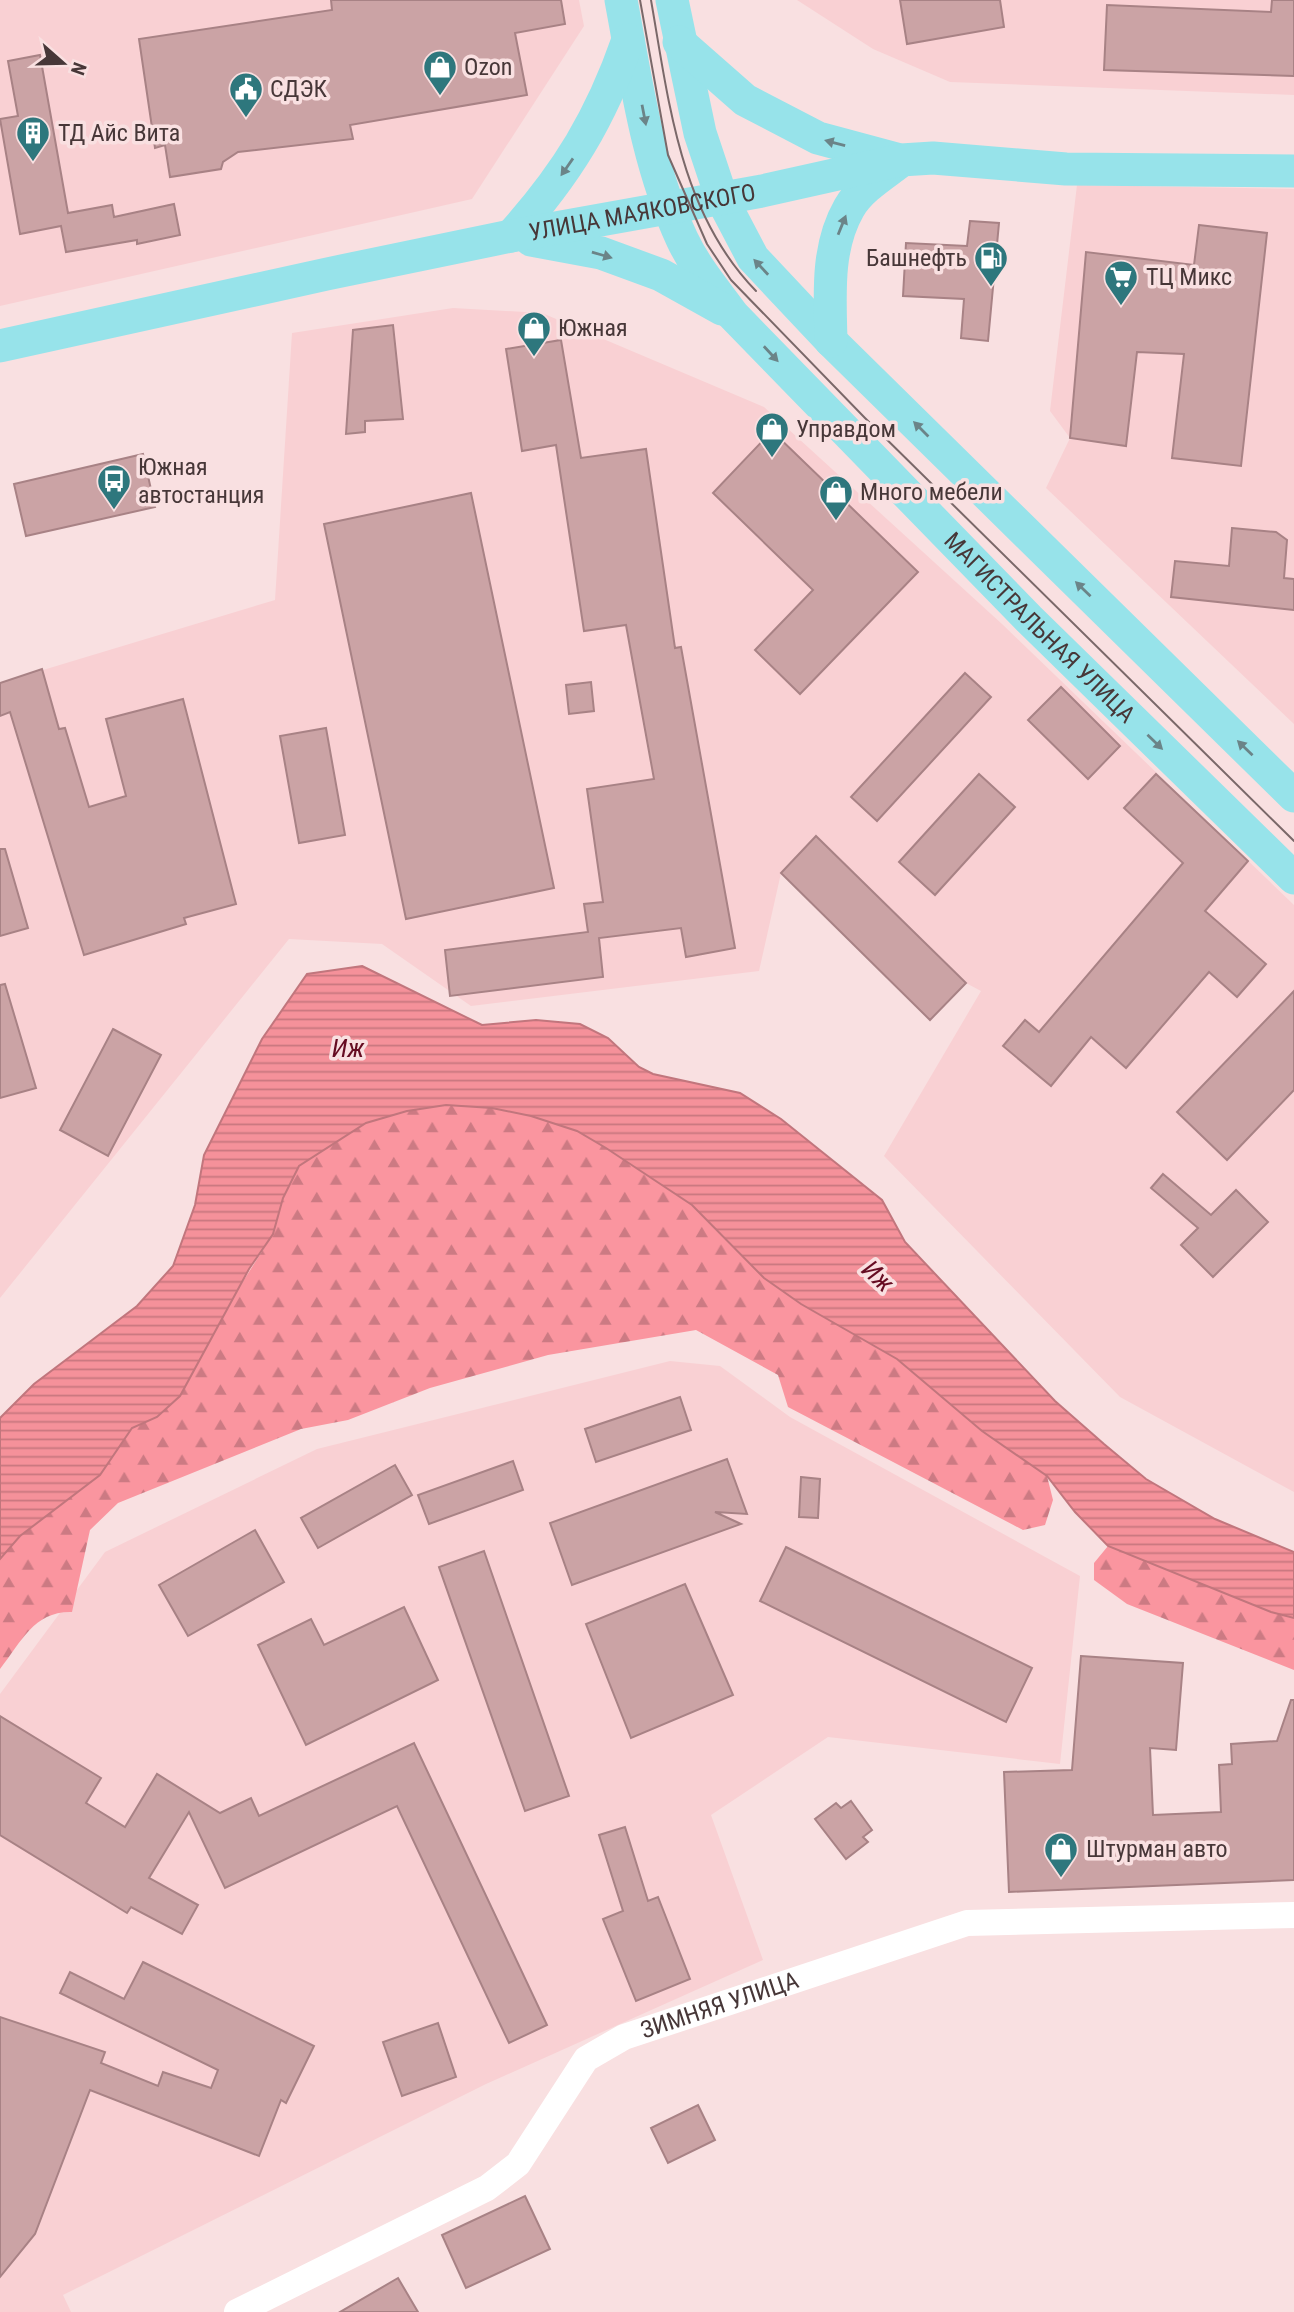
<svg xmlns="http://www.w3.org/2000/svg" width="1294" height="2312" font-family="'Roboto Condensed',sans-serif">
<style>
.built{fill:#f9d0d3}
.forest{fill:url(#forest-firs)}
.water{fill:url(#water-rules);stroke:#c1767d;stroke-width:2}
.building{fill:#cba3a5;stroke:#a88285;stroke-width:2}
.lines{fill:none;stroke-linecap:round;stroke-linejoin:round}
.minor{stroke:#fff;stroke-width:26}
.major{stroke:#97e3ea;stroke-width:33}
.tram{stroke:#7a6869;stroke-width:2}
.oneway{fill:#6b8488}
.labels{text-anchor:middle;stroke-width:7;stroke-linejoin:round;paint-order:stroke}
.poi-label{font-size:24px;fill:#473738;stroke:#f9e0e1;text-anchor:start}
.street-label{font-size:24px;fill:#473738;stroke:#f9e0e1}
.water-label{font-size:26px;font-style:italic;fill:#660c22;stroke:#f9e0e1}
</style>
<defs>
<pattern id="forest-firs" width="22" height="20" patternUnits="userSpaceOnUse" patternTransform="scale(1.75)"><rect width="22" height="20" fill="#fa959f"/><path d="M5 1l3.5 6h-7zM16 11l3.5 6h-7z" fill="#cc7a83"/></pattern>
<pattern id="water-rules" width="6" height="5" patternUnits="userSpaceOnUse" patternTransform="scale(1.75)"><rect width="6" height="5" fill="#f5919a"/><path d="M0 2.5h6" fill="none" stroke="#c8777f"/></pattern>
</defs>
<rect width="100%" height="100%" fill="#f9e0e1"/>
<!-- built -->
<g class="built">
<polygon points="0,0 579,0 584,26 472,199 0,306"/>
<polygon points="797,0 1294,0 1294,95 950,82 873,49"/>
<polygon points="1077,185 1294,189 1294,724 1046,488 1070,438 1050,411"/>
<polygon points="453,308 542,313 764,407 1002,624 1294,905 1294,1492 1120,1397 884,1156 981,991 966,983 930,1020 781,873 759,971 471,1006 382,944 289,939 0,1298 0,683 275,600 292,333"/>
<polygon points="670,1361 720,1366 790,1417 1080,1576 1060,1764 828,1737 711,1815 763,1960 486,2084 63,2295 71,2312 0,2312 0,1694 105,1552 317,1449"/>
</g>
<!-- forest -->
<g class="forest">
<path d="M 446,1105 L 492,1108 L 531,1116 L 577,1131 L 606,1148 L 692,1205 L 764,1278 L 801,1304 L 897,1359 L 982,1431 L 1047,1476 L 1053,1500 L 1045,1525 L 1023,1530 L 788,1407 L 778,1375 L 696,1330 L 548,1355 L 430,1388 L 348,1420 L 301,1429 L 118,1503 L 90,1530 L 72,1612 C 34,1611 22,1641 0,1669 L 0,1559 L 20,1536 L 100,1475 L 132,1428 L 157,1417 L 273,1234 L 283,1198 L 299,1166 L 366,1123 L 407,1111 Z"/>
<polygon points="1108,1546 1271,1612 1294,1618 1294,1670 1127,1604 1094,1580 1094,1563"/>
</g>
<!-- water -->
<polygon class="water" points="362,966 482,1025 536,1020 580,1024 608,1038 639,1067 653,1074 740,1093 781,1119 882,1200 905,1242 1055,1401 1104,1444 1146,1479 1215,1519 1294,1552 1294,1618 1271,1612 1108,1546 1075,1512 1047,1476 982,1431 897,1359 801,1304 764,1278 692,1205 606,1148 577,1131 531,1116 492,1108 446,1105 407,1111 366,1123 299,1166 283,1198 273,1234 249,1269 180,1396 157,1417 132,1428 100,1475 20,1536 0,1559 0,1418 34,1384 137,1306 173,1266 195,1205 204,1155 262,1039 307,974"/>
<!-- building -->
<g class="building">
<polygon points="331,0 561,0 565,24 515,33 527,95 350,125 353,139 238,152 223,162 221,169 170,177 165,145 155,148 139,39 332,10"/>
<polygon points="900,0 1000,0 1004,27 907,44"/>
<polygon points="1272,0 1294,0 1294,76 1104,70 1107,5 1271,12"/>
<polygon points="40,55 68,213 112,205 114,217 174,204 180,235 137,244 137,240 66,252 61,226 20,234 0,119 18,116 8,61"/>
<polygon points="970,221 999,223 988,341 961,338 964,299 903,296 906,243 967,246"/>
<polygon points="1199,225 1267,233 1241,466 1172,458 1184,354 1137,352 1126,446 1070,438 1086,252 1194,265"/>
<polygon points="393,325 403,419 365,421 365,432 346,434 353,330"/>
<polygon points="561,340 581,458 646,449 675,648 681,647 735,948 686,957 681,928 599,938 603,977 450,996 445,950 588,932 584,904 603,902 587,789 654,779 626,625 584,631 556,445 522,451 506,349"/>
<polygon points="772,431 918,572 800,694 755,650 813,590 713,493"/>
<polygon points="143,454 155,507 26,536 14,484"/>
<polygon points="471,493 554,888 406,919 324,524"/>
<polygon points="1232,528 1276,532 1287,540 1284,578 1294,579 1294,610 1171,597 1175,561 1229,566"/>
<polygon points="42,669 59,729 65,728 89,807 126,796 106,719 183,699 236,904 184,918 186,924 84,955 10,712 0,716 0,683"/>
<polygon points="965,673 991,697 877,821 851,797"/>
<polygon points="591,682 594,711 569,714 566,685"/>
<polygon points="1061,687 1120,746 1088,779 1028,720"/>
<polygon points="326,728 345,835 299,843 280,736"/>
<polygon points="979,774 1015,807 935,895 899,862"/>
<polygon points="1156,774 1248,861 1205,911 1266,964 1237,997 1209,972 1126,1068 1091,1037 1051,1086 1003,1046 1025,1020 1039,1032 1183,863 1124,808"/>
<polygon points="816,836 966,983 930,1020 781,873"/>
<polygon points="0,849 5,849 28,928 0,936"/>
<polygon points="5,984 36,1088 0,1098 0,985"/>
<polygon points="1294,991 1294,1090 1227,1160 1177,1112"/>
<polygon points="113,1029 161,1055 108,1156 60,1130"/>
<polygon points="1163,1174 1211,1215 1236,1190 1268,1222 1213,1277 1181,1245 1198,1228 1151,1188"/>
<polygon points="680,1397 691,1430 596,1462 585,1429"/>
<polygon points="727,1459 747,1514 715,1512 741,1524 572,1585 550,1523"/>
<polygon points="513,1461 523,1490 429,1524 418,1495"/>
<polygon points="395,1465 412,1495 318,1548 301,1518"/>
<polygon points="801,1477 820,1479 818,1518 799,1517"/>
<polygon points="255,1530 284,1582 188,1636 159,1585"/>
<polygon points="786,1547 1032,1668 1006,1722 760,1601"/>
<polygon points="484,1551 569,1796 525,1811 439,1567"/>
<polygon points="685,1584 733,1695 631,1738 586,1624"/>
<polygon points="404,1607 438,1680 306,1745 258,1645 311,1619 324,1645"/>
<polygon points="1081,1656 1183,1663 1176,1750 1150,1748 1153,1815 1221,1812 1219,1765 1232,1764 1231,1744 1277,1741 1291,1700 1294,1700 1294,1880 1009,1892 1004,1772 1072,1770"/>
<polygon points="0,1716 101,1778 86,1803 125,1827 157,1774 220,1813 251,1798 259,1816 414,1743 547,2025 509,2043 397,1806 225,1888 189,1812 149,1878 198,1905 182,1934 131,1907 127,1913 0,1835"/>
<polygon points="851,1801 872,1830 863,1837 868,1842 846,1859 815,1819 836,1803 841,1808"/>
<polygon points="625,1827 648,1901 658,1897 690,1979 636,2001 603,1919 623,1911 599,1835"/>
<polygon points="143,1962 314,2046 286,2103 281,2100 259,2156 90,2090 35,2234 0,2277 0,2017 105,2052 101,2063 158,2086 163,2072 211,2088 218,2070 60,1993 70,1972 124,1999"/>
<polygon points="438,2023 456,2077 402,2096 383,2042"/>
<polygon points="698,2105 715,2140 668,2163 651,2128"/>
<polygon points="525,2196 550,2249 466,2288 442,2235"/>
<polygon points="398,2278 418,2312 340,2312"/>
</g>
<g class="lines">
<!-- minor -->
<path class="minor" id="s1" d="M 237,2312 L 487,2188 L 518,2164 L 586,2059 L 624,2037 L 967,1923 L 1294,1915"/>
<!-- major -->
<g class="major">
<path id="s2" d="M 621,0 C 636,80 647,164 682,239 C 695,267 715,290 733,315 L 1029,619 L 1294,878"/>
<polyline points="672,0 700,133 722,199 753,258 831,341 1294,796"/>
<polyline points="679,42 745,100 818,138 896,159"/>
<path d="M 511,236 C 567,174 601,118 628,40"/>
<polyline points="531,240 601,253 661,275 722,309"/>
<path d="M 831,341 C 830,296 826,248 849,208 C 859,190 881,176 897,164"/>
<path id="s3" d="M 0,346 L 327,274 L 511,236 L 762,191 L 901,160 L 933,158 L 1066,169 L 1294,171"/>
</g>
<!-- tram -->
<g class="tram">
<polyline points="640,0 668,155 707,244 731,280 865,418 1294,841"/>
<path d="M 651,0 C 669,103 680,213 756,291"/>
</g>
</g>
<!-- one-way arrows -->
<defs><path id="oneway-solid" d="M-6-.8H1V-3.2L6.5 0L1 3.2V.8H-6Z" transform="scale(1.75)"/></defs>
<g class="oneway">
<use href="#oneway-solid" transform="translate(644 115) rotate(79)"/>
<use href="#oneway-solid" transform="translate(835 143) rotate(-165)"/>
<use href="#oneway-solid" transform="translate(567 167) rotate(125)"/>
<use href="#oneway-solid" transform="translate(842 225) rotate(-68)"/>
<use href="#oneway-solid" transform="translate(602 255) rotate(16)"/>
<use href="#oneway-solid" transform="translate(761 267) rotate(-133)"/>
<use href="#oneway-solid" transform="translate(771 354) rotate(47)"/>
<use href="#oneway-solid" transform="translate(921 429) rotate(-135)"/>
<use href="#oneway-solid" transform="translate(1083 589) rotate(-136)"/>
<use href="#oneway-solid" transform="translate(1155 742) rotate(44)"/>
<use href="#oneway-solid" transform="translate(1245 748) rotate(-136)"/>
</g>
<!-- icons -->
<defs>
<g id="shop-pin" transform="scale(1.75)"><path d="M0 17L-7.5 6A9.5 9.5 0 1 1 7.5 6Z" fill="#2e777d" stroke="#f9e0e1"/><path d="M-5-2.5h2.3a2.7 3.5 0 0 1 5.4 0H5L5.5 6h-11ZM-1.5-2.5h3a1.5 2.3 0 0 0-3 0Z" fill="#fff"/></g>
<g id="civic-pin" transform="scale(1.75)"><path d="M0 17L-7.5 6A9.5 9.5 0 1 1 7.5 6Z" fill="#2e777d" stroke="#f9e0e1"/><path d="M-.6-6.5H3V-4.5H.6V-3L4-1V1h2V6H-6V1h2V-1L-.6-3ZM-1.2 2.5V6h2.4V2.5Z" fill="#fff"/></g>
<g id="building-pin" transform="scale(1.75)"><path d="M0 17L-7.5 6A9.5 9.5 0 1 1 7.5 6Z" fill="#2e777d" stroke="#f9e0e1"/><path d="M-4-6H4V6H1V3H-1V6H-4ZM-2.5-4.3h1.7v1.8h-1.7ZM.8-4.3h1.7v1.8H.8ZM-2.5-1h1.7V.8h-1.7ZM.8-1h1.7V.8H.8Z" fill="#fff"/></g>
<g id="fuel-pin" transform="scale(1.75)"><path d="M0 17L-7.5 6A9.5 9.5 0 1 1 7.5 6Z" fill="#2e777d" stroke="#f9e0e1"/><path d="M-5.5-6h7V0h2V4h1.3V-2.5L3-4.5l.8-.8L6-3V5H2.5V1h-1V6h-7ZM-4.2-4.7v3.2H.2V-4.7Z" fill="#fff"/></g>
<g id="supermarket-pin" transform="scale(1.75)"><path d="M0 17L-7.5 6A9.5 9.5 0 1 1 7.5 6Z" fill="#2e777d" stroke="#f9e0e1"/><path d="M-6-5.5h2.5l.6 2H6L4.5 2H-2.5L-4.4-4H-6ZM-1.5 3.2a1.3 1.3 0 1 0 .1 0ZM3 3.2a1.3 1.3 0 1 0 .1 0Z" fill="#fff"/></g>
<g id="bus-pin" transform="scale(1.75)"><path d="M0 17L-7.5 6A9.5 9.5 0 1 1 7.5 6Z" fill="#2e777d" stroke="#f9e0e1"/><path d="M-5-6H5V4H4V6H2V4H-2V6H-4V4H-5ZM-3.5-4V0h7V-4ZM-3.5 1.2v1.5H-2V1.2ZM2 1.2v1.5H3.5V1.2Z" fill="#fff"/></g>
</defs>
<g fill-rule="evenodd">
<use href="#shop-pin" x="440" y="67"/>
<use href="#civic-pin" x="246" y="89"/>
<use href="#building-pin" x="33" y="133"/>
<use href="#fuel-pin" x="991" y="258"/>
<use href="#supermarket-pin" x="1121" y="277"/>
<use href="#shop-pin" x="534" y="328"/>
<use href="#shop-pin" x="772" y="429"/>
<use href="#bus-pin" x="114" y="481"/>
<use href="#shop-pin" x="836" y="492"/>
<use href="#shop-pin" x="1061" y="1849"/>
</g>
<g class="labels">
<!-- poi labels -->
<g class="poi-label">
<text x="464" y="75">Ozon</text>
<text x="270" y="97">СДЭК</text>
<text x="58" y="141">ТД Айс Вита</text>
<text x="967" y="266" text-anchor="end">Башнефть</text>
<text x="1146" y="285">ТЦ Микс</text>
<text x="558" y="336">Южная</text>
<text x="796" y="437">Управдом</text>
<text x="138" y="475">Южная<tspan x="138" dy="28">автостанция</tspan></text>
<text x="860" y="500">Много мебели</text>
<text x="1086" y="1857">Штурман авто</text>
</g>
<!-- street labels -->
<g class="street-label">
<text dy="8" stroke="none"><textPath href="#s3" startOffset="656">УЛИЦА МАЯКОВСКОГО</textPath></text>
<text dy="8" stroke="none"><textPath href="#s2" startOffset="777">МАГИСТРАЛЬНАЯ УЛИЦА</textPath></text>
<text dy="8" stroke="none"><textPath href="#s1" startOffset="588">ЗИМНЯЯ УЛИЦА</textPath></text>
</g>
<!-- water labels -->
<g class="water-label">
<text x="348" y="1057">Иж</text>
<text transform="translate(878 1276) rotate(43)" y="9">Иж</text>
</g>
</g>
<!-- north arrow -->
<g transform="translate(63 63) rotate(110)" stroke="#f9e0e1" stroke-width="5" paint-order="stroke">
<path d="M0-5L12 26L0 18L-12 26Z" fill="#473738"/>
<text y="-10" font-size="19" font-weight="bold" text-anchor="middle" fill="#473738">N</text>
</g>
</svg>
